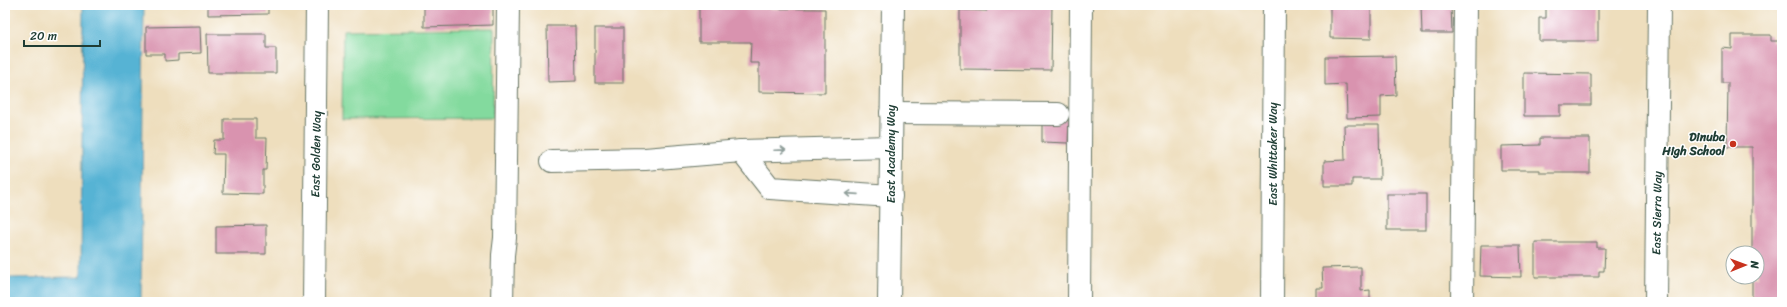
<svg xmlns="http://www.w3.org/2000/svg" width="1787" height="307" font-family="Sriracha,sans-serif">
<style>
.green{fill:#83da9e;stroke:#518c69}
.water{fill:#56b3d4;stroke:#3a7884}
.building{fill:#d993af}
.lines{fill:none;stroke-linecap:round;stroke-linejoin:round}
.minor-casing{stroke:#677564;stroke-width:24}
.minor{stroke:#fff;stroke-width:22}
.oneway{stroke:#8f9e9a}
.poi-dot{fill:#c8321e;stroke:#fff;stroke-width:1.5}
.labels{text-anchor:middle;stroke-width:3;stroke-linejoin:round;paint-order:stroke}
.poi-label{font-size:12px;font-weight:bold;fill:#1f3d34;stroke:#fff;text-anchor:end}
.street-label{font-size:12px;fill:#1f3d34;stroke:#fff}
</style>
<rect width="100%" height="100%" fill="#fff"/>
<filter id="ink" filterUnits="userSpaceOnUse"><feTurbulence type="fractalNoise" baseFrequency=".025" numOctaves="2"/><feDisplacementMap in="SourceGraphic" scale="8" xChannelSelector="R" yChannelSelector="G"/><feConvolveMatrix kernelMatrix="1 2 1 2 8 2 1 2 1" color-interpolation-filters="sRGB"/></filter>
<filter id="wash" filterUnits="userSpaceOnUse"><feTurbulence type="fractalNoise" baseFrequency=".012" numOctaves="4" result="noise"/><feDisplacementMap in="SourceGraphic" scale="16" xChannelSelector="R" yChannelSelector="G"/><feGaussianBlur stdDeviation="0.9" result="paint"/><feColorMatrix in="noise" values="0 0 0 0 0 0 0 0 0 0 0 0 0 0 0 0 0 1.4 0 .05"/><feComposite in="paint" operator="in"/></filter>
<g filter="url(#wash)">
<rect width="100%" height="100%" fill="#eedebd"/>
<!-- green -->
<polygon class="green" points="494,28 493,118 342,119 343,30"/>
<!-- water -->
<polygon class="water" points="83,5 144,5 141,302 5,302 5,278 81,277"/>
<g id="blocks">
<!-- building -->
<g class="building">
<polygon points="208,5 268,5 268,14 208,15"/>
<polygon points="424,5 493,5 493,25 424,27"/>
<polygon points="987,5 1052,5 1051,70 960,69 960,10 987,11"/>
<polygon points="1330,5 1371,5 1371,39 1330,38"/>
<polygon points="1421,5 1451,5 1452,33 1422,33"/>
<polygon points="1546,5 1598,5 1598,41 1539,41 1539,18 1546,18"/>
<polygon points="699,8 825,9 825,93 759,92 759,63 750,63 751,42 699,42"/>
<polygon points="200,26 201,53 178,54 178,60 165,61 165,54 146,54 146,27"/>
<polygon points="547,26 575,26 576,81 548,82"/>
<rect x="595" y="28" width="28" height="55"/>
<polygon points="207,34 266,34 266,48 276,48 276,73 208,73"/>
<polygon points="1732,35 1771,35 1771,41 1782,41 1782,302 1752,302 1752,277 1757,277 1757,253 1752,253 1752,147 1727,147 1728,83 1722,83 1722,48 1732,49"/>
<polygon points="1395,56 1396,95 1381,96 1381,117 1347,118 1346,84 1325,85 1325,57"/>
<polygon points="1524,73 1591,74 1591,105 1560,105 1560,116 1524,116"/>
<polygon points="224,119 256,119 256,138 267,138 266,170 263,170 263,194 223,193 224,154 213,154 214,140 224,140"/>
<polygon points="1042,119 1069,119 1068,143 1042,142"/>
<polygon points="1344,125 1379,125 1380,179 1352,179 1352,186 1324,186 1324,161 1345,160"/>
<polygon points="1540,138 1590,138 1590,173 1540,173 1540,170 1501,170 1501,146 1540,145"/>
<rect x="1387" y="194" width="39" height="36"/>
<polygon points="266,225 266,254 216,254 216,226"/>
<polygon points="1535,242 1597,242 1597,248 1605,248 1604,271 1599,271 1599,277 1535,277"/>
<polygon points="1481,245 1520,245 1521,277 1480,276"/>
<polygon points="1361,267 1361,291 1370,290 1370,302 1316,302 1316,288 1323,288 1322,268"/>
</g>
</g>
</g>
<g filter="url(#ink)">
<use href="#blocks" fill-opacity="0" stroke="#677564" stroke-width="1"/>
<g class="lines">
<!-- minor casing -->
<g class="minor-casing">
<g id="minor">
<polyline points="891,113 1058,114"/>
<polyline points="741,151 770,188 891,196"/>
<polyline points="552,161 645,159 741,151 891,147"/>
<polyline points="314,302 317,5"/>
<polyline points="502,302 503,255 505,238 508,5"/>
<polyline points="889,302 893,5"/>
<polyline points="1079,302 1081,5"/>
<polyline points="1272,302 1274,5"/>
<polyline points="1462,302 1465,5"/>
<polyline points="1656,302 1659,5"/>
</g>
</g>
<!-- minor -->
<use href="#minor" class="minor"/>
</g>
<!-- one-way arrows -->
<defs><path id="oneway-shaft" d="M-6 0H5M1.5-3L5.5 0L1.5 3" fill="none" stroke-width="1.6" stroke-linecap="round" stroke-linejoin="round"/></defs>
<g class="oneway">
<use href="#oneway-shaft" transform="translate(780 150) rotate(-2)"/>
<use href="#oneway-shaft" transform="translate(852 194) rotate(-176)"/>
</g>
</g>
<!-- markers -->
<circle class="poi-dot" cx="1733" cy="144" r="4"/>
<g class="labels">
<!-- poi labels -->
<g class="poi-label">
<text x="1725" y="141">Dinuba<tspan x="1725" dy="14">High School</tspan></text>
</g>
<!-- street labels -->
<g class="street-label">
<text transform="translate(316 154) rotate(-89)" y="4">East Golden Way</text>
<text transform="translate(891 154) rotate(-90)" y="4">East Academy Way</text>
<text transform="translate(1273 154) rotate(-90)" y="4">East Whittaker Way</text>
<text transform="translate(1657 213) rotate(-89)" y="4">East Sierra Way</text>
</g>
</g>
<!-- margin -->
<rect width="1787" height="307" fill="none" stroke="#fff" stroke-width="20"/>
<!-- north arrow -->
<g transform="translate(1745 265) rotate(89)"><circle r="19" fill="#ffffff" stroke="#a5b1ae"/>
<path d="M0-3L7 15L0 10L-7 15Z" fill="#c8321e"/>
<text y="-6" font-size="11" font-weight="bold" text-anchor="middle" fill="#1f3d34">N</text>
</g>
<!-- scale -->
<path d="M24 40v6h76v-6" fill="none" stroke="#1f3d34" stroke-width="2"/>
<text x="30" y="40" font-size="12" fill="#1f3d34" stroke="#ffffff" stroke-width="3" paint-order="stroke">20 m</text>
</svg>
